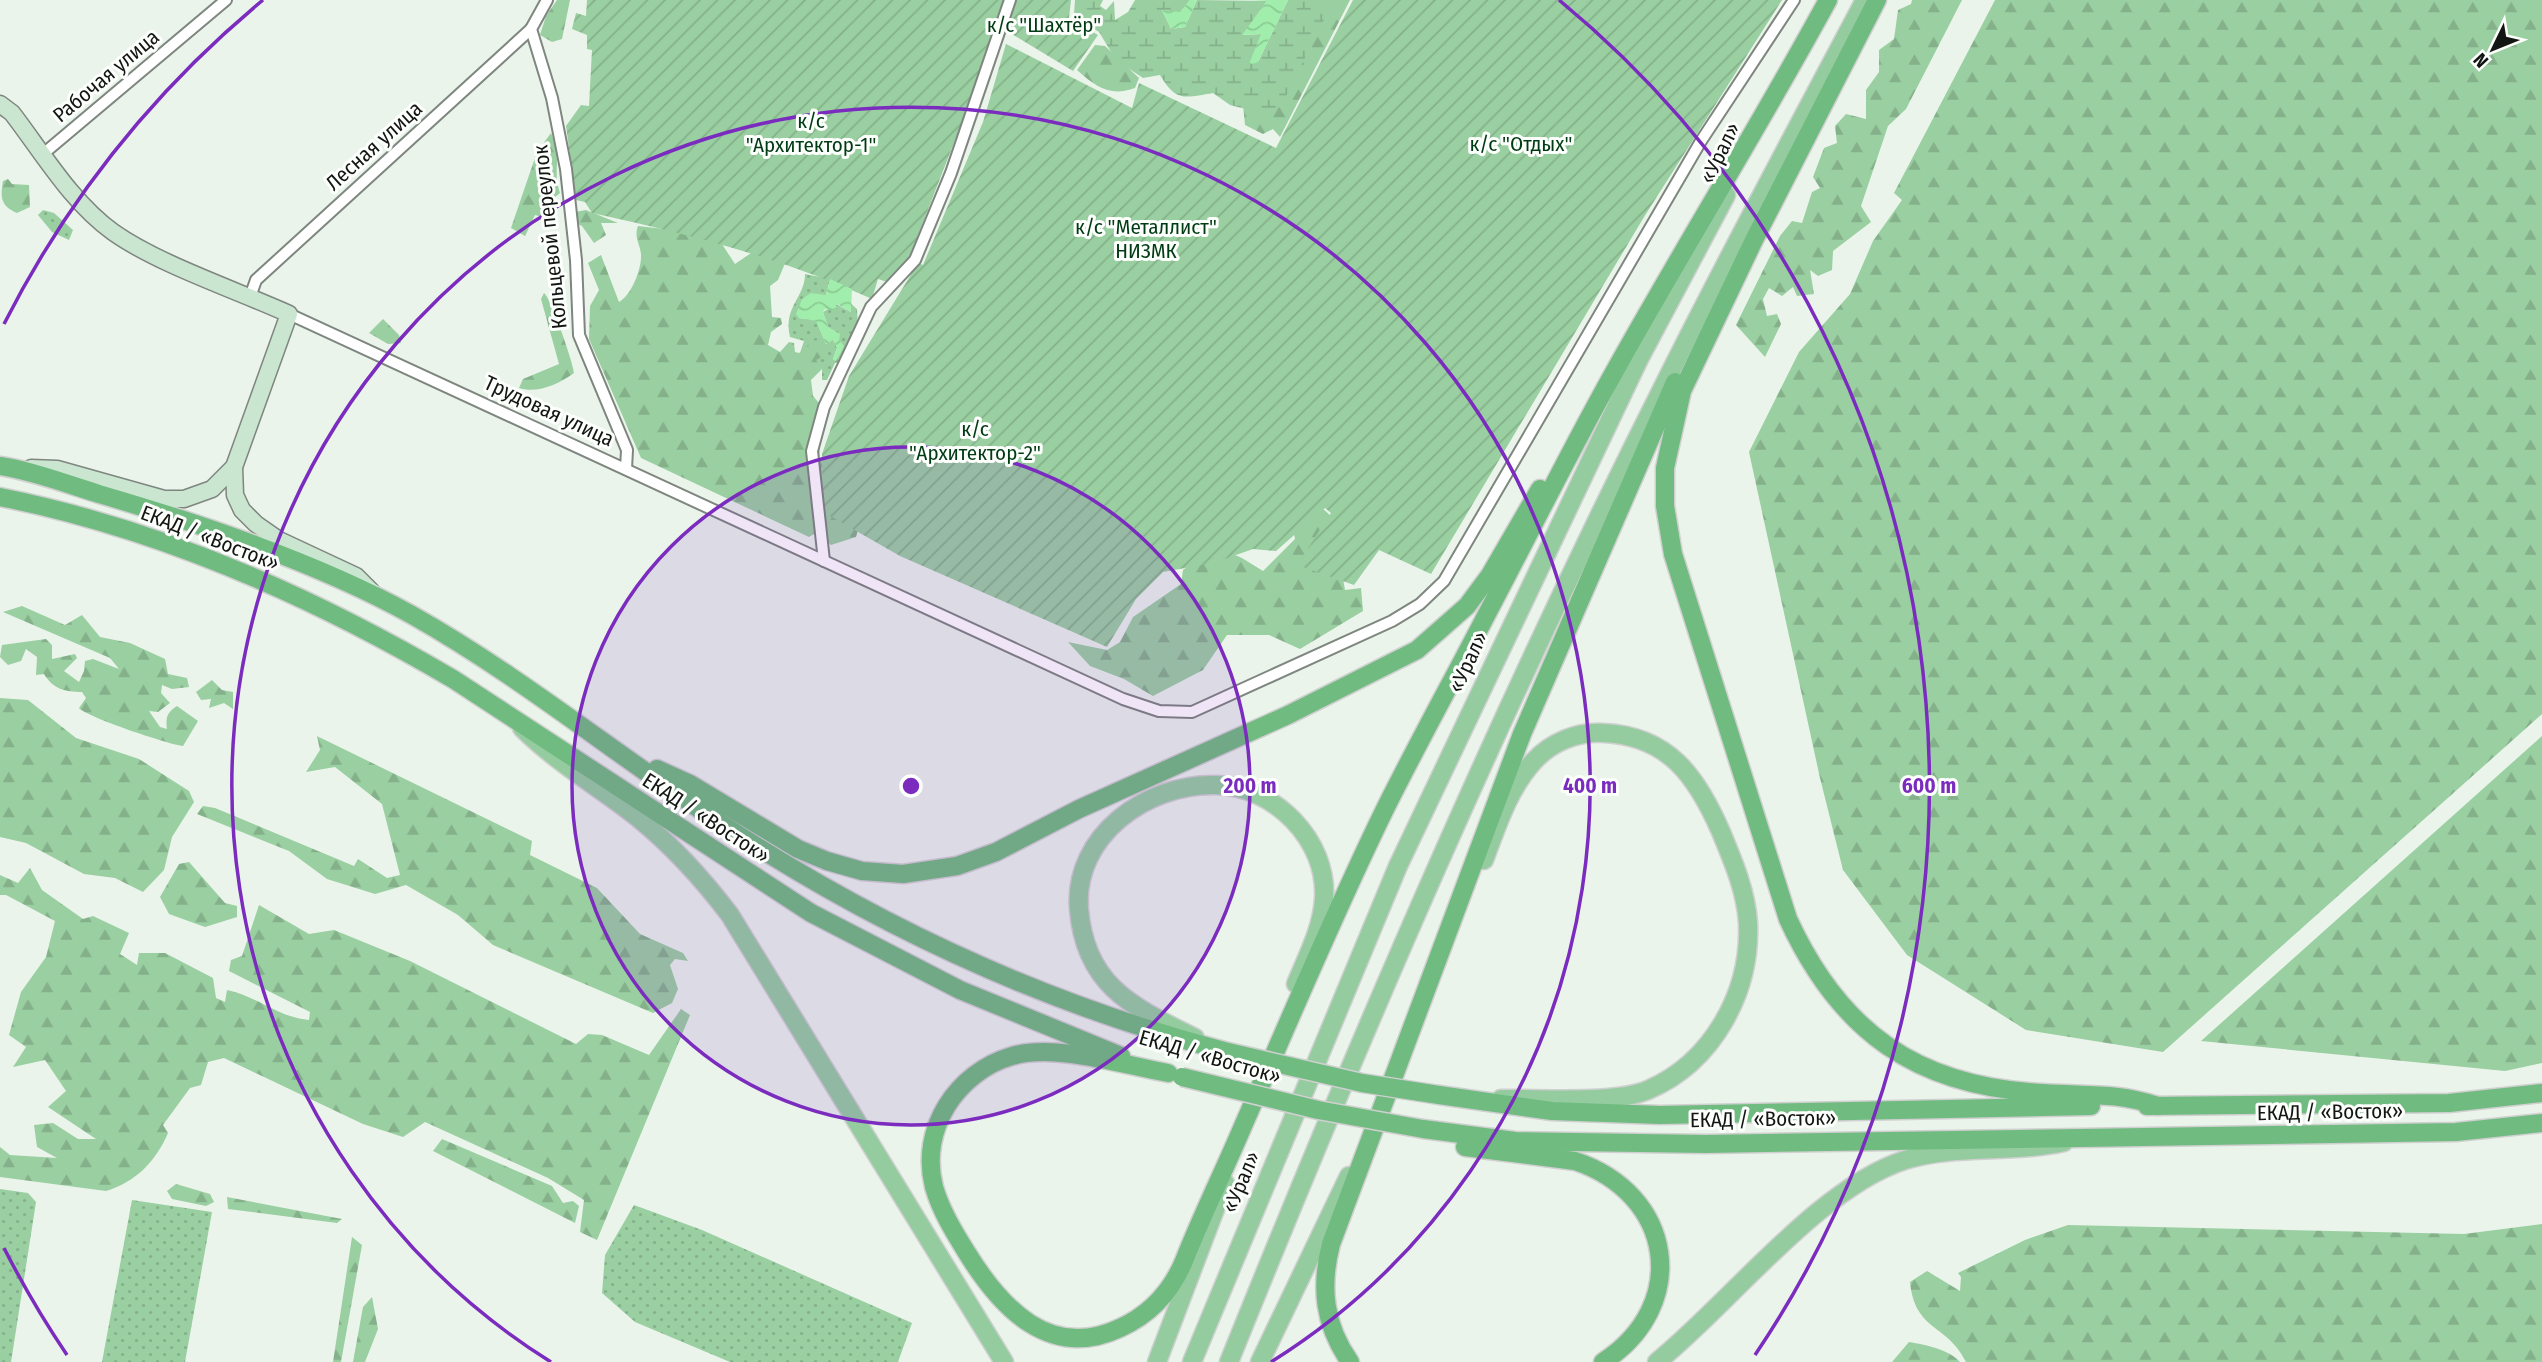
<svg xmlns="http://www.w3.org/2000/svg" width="2542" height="1362" font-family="'Fira Sans Condensed',sans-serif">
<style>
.grass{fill:url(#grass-dots)}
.forest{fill:url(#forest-firs)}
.wetland{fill:url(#wetland-marsh)}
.garden{fill:url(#garden-furrows)}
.water{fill:url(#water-waves)}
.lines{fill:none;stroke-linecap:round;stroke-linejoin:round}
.minor-casing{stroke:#7e867f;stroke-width:14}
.secondary-casing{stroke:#7e867f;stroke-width:19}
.primary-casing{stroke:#d0d0d0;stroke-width:21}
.trunk-casing{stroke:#d0d0d0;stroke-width:21}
.minor{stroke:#fff;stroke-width:10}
.secondary{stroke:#cae6d0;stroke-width:16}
.primary{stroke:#94cca0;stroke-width:18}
.trunk{stroke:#70bb80;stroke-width:18}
.trunk-bridge-casing{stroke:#d0d0d0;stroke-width:21;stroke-linecap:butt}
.trunk-bridge{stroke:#70bb80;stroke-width:18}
.ring{fill:none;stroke:#7b2cbf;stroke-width:3.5}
.labels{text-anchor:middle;stroke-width:6;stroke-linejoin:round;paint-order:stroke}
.park-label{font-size:21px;fill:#003b13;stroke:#fdfffd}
.street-label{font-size:21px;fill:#121512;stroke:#fdfffd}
.centre{fill:#7b2cbf;stroke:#fdfffd;stroke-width:3.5}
.ring-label{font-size:21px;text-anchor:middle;font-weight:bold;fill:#7b2cbf;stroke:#fdfffd;stroke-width:6;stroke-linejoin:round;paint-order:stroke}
</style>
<defs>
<pattern id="grass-dots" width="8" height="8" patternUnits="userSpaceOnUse" patternTransform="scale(1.75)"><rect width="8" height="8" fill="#9acfa1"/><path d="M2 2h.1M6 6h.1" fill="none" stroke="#84b18a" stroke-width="1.8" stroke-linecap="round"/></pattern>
<pattern id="forest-firs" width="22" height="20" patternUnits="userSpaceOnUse" patternTransform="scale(1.75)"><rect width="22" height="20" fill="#9acfa1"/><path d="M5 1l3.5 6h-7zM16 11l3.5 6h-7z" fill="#84b18a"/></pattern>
<pattern id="wetland-marsh" width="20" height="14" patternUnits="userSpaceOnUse" patternTransform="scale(1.75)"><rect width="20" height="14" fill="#9acfa1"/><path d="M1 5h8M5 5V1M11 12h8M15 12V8" fill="none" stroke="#84b18a"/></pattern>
<pattern id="garden-furrows" width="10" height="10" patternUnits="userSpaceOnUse" patternTransform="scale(1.75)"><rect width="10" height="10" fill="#9acfa1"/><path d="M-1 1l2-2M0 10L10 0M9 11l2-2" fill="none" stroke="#84b18a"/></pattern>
<pattern id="water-waves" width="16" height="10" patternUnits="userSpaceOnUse" patternTransform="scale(1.75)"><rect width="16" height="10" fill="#a1eeac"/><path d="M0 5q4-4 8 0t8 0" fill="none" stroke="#8acb93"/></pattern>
</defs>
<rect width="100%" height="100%" fill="#eaf4eb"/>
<!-- grass -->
<g class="grass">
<polygon points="43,210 54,213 73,230 69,240 52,232 38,215"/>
<path d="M 805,274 L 830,279 L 826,295 L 799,318 L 816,320 L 826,344 L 833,339 L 837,348 L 833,359 L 836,361 L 839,334 L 828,327 L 823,312 L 836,304 L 851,312 L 849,302 L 857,309 L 858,325 L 852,343 L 846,347 L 841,363 L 835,363 L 827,380 L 822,380 L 822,369 L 800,353 L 804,341 L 790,337 C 783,306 805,298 805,274 Z"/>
<polygon points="0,1189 28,1193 36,1202 11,1362 0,1362"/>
<polygon points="132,1200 212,1212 185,1362 102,1362"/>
<polygon points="634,1205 702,1230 912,1323 898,1362 730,1362 635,1322 602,1293 605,1255"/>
</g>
<!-- forest -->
<g class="forest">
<polygon points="557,0 570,0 562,39 552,42 540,35 546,16"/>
<polygon points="1295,0 1350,0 1280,137 1273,129 1263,134 1245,125 1242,94"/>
<polygon points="1912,0 1962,0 1906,109 1888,126 1861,206 1871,222 1833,251 1832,270 1818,276 1810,270 1814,294 1797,296 1793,287 1782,296 1769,288 1763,299 1767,316 1777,314 1781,324 1765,357 1736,325 1780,236 1792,221 1802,223 1812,192 1820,188 1813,177 1824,148 1837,143 1835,126 1846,114 1866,119 1866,90 1879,72 1879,50 1894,39 1898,10 1911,4"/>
<polygon points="1995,0 2542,0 2542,714 2163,1052 2026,1030 1907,955 1843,870 1820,778 1749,452 1799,352 1850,294 1873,241 1902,200 1894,193"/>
<path d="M 1095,45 L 1105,46 L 1139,78 L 1135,88 C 1110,97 1096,87 1077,70 Z"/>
<path d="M 551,133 C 563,160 552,168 560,193 L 549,202 L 555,213 L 550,219 L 535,215 L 525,236 L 511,228 L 537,152 Z"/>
<path d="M 8,179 L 12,184 L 29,185 L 30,207 L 17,213 C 1,206 0,198 3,181 Z"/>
<polygon points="586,210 618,223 601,223 606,235 594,243 582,226 578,224 575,212"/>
<path d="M 638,226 L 716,235 L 735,264 L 763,245 L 786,261 L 778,280 L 770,286 L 772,317 L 781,318 L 782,324 L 771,332 L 768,345 L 780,352 L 789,342 L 794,343 L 795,352 L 799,353 L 816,340 L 826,345 L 826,355 L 816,360 L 822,369 L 811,380 L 813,396 L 819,403 L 811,429 L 821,434 L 819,459 L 831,468 L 830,493 L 823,499 L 813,495 L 815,510 L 846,516 L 858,530 L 856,537 L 831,545 L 817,532 L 809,537 L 641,458 L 589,339 L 590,306 L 599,290 L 588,263 L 601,255 L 619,302 C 631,295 640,273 641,258 C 642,246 633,239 638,226 Z"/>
<path d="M 544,293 C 551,298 574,365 574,373 C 559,384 537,394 519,388 L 523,379 L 559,364 L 541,299 Z"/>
<polygon points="383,319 399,335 401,343 388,344 369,333"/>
<path d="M 1311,498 L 1332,517 L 1345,590 L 1361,588 L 1363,611 L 1300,649 L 1269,635 L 1227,635 L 1203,670 L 1153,696 L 1124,679 L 1090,666 L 1068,642 L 1107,650 L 1120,642 L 1133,617 L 1181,584 L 1183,570 C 1219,543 1227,548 1263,571 L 1295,539 L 1292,523 Z"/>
<path d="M 22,606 L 65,625 L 82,615 L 100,637 L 130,643 L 165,659 L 168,674 L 187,678 L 189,687 L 172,689 L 162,685 L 161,693 L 170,703 L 158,712 L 149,711 L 160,727 L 167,729 C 166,718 166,713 177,706 L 198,721 L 183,746 C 167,744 87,717 79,708 L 86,698 L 82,692 C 65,692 53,689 44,674 L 36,675 L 37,657 L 26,649 L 21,661 L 8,665 L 0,657 L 2,645 L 46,639 L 52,645 L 52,659 L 75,654 L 77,658 L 64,671 L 79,682 L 84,671 L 85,661 L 93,659 L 119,669 L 110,658 L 3,612 Z"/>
<polygon points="212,680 222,690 233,692 233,709 224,703 209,708 211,699 201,700 196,692"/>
<polygon points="0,698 28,700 76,738 139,759 189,791 194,802 172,837 164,870 143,892 115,878 84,874 26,843 0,837"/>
<polygon points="280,718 532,841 530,855 597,888 640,934 683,953 688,961 675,959 670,965 678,989 672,1003 653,1013 493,945 458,915 406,885 375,894 327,879 289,851 197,814 203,806 215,808 354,866 358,859 387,878 400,875 382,804 335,767 306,772 320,750 317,736"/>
<polygon points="2542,736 2542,1063 2505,1071 2201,1041"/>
<polygon points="189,862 225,903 237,906 237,917 205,927 169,914 160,897 179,864"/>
<path d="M 30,868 L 42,890 L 83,919 L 93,916 L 129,933 L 120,954 L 137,965 L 139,953 L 165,953 L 213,978 L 216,998 L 225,1002 L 227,990 C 259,997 277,1017 309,1020 L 310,1012 L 229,971 L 231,960 L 242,956 L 259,905 L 309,934 L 334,930 L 410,961 L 576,1044 L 588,1034 L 602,1035 L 649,1055 L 681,1009 L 690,1015 L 597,1240 L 580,1232 L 584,1200 L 548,1178 L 425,1122 L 403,1137 L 363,1124 L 224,1058 L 208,1062 L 201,1085 L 190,1088 L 163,1125 L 168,1133 C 156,1161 136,1182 106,1191 L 0,1177 L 0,1147 L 10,1155 L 57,1158 L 37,1147 L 34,1125 L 53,1123 L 78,1139 L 96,1139 L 48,1107 L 66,1091 L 45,1060 L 13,1067 L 26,1047 L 9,1035 L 21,992 L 46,957 L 55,921 L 6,895 L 0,895 L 0,875 L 18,883 Z"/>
<polygon points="442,1139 552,1186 563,1203 573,1201 579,1206 575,1223 433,1151"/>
<polygon points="176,1184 210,1194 214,1202 206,1206 172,1199 167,1191"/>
<polygon points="227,1197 342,1219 337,1223 228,1209"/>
<path d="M 2542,1224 L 2542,1362 L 1966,1362 C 1947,1323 1915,1332 1910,1282 L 1927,1271 L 1960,1291 L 1961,1277 L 1958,1273 L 2025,1240 L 2068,1225 L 2464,1234 Z"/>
<polygon points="352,1237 362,1245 341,1362 333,1362"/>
<polygon points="372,1297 378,1329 365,1362 353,1362 363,1307"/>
<path d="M 1909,1342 C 1926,1345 1948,1349 1960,1362 L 1892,1362 Z"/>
</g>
<!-- wetland -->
<path class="wetland" d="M 1075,0 L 1103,0 L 1100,6 L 1106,10 L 1114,1 L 1115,20 L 1128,12 L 1135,0 L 1190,0 L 1180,13 L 1162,10 L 1171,29 L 1185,27 L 1197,0 L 1267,1 L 1243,35 L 1261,34 L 1257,64 L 1288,0 L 1334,0 L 1284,100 L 1269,115 L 1230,105 L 1213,93 C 1184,98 1176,102 1160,75 L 1143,78 L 1116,60 L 1099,32 L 1074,15 Z"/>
<!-- garden -->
<g class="garden">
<path d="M 587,0 L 1006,0 L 984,55 L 985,63 L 908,261 L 887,282 L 878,279 L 872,299 C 782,258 689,234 592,213 L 585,202 L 576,200 L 566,126 L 581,105 L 589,106 L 592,50 L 587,49 L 587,35 L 572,29 L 576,13 L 586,16 Z"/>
<polygon points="1016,0 1071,0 1069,18 1098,35 1073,71 1007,31"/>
<polygon points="1353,0 1782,0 1644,217 1431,574 1379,550 1354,585 1297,565 1331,513 1325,508 1276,551 1253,549 1213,563 1163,572 1136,599 1107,647 900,556 823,512 822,454 849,376 918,263 923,265 983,122 1006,44 1132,108 1139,83 1276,148"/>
</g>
<!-- water -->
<g class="water">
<polygon points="1190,0 1197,0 1185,27 1171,29 1162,10 1180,12"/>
<polygon points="1250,0 1288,0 1257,64 1249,64 1261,34 1242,35 1267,1"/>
<polygon points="830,279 852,289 851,312 837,304 834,311 825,309 823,312 828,327 840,334 839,340 844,346 836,361 833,359 837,348 833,340 826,344 816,321 799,318 796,314 802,299 811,293 826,295"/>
</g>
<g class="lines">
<!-- minor casing -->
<g class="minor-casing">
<g id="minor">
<polyline points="547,0 531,29 552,98 566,169 576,260 579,335 627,450 626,469"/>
<polyline points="43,154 226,0"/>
<polyline points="250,297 256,280 531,29"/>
<polyline points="289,314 1123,699 1159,711 1192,712 1392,621 1420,604 1444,581 1701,141 1794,0"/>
<polyline points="824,561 812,451 824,407 871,307 915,260 951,173 1010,0"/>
</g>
</g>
<!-- secondary casing -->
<g class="secondary-casing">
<g id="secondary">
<path d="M 0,104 L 12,113 C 42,152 72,203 113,232 C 158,264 236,290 289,314 L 234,467 L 235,495 L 242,510 L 256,524 L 279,540 L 356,576 L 372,592"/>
<polyline points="31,468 57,469 164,499 184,499 212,489 234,467"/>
</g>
</g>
<!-- primary casing -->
<g class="primary-casing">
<g id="primary">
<path d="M 522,728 C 557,763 599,787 637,817 C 673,846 702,878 730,915 L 1004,1362"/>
<path d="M 1484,860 C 1497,826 1508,790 1533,762 C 1551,742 1578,731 1604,733 C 1669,736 1697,777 1721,832 C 1733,861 1746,891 1748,923 C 1751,992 1713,1062 1648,1090 C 1615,1104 1540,1098 1501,1099"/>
<path d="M 1195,1038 C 1133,1007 1085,986 1079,909 C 1073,836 1147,783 1216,785 C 1274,786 1328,840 1324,899 C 1322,929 1307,957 1296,984"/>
<polyline points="1157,1362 1225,1183"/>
<polyline points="1192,1362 1398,866 1639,359 1726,195"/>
<path d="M 1229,1362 C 1363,1029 1507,695 1669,375 C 1732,249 1799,125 1865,0"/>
<polyline points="1260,1362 1349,1176"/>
<path d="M 1657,1362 C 1730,1303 1818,1188 1905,1160 C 1957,1144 2012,1154 2064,1142"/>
</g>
</g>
<!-- trunk casing -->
<g class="trunk-casing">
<g id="trunk">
<path d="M 1877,0 L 1754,240 L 1682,391 L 1665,468 L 1665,506 L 1673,554 L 1788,919 C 1840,1032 1917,1087 2043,1093 C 2086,1096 2116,1092 2158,1106"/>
<path d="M 0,466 C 33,471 67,484 99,494 C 199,523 322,565 412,615 C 522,677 620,758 725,826 C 880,928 1046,1004 1224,1051"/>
<path d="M 0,497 C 161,529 312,596 453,679 L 811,913 L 960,990 L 1121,1056"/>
<polyline points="657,769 690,784 798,849 827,861 862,871 903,874 957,866 996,852 1079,809 1288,715 1417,650 1467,606 1490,575 1540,489"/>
<path d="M 1168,1073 C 1123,1065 1055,1043 1012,1056 C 957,1072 919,1129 934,1187 C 941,1211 954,1232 967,1253 C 1001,1308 1050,1361 1120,1328 C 1151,1314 1171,1292 1184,1261 C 1202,1215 1224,1171 1243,1126 C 1290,1019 1335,911 1386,807 C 1419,741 1455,676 1489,610 C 1530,532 1569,453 1612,376 C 1682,250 1759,127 1828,0"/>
<polyline points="1439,1095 1552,1111 1660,1115 2091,1106"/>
<polyline points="2147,1106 2449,1103 2542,1093"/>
<polyline points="1423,1129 1515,1141 1706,1144 2456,1132 2542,1123"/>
<path d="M 1465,1147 L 1575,1161 C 1674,1194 1691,1305 1603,1362"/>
<path d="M 1350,1362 C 1324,1325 1320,1287 1331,1244 L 1522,734 L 1675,382"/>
</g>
</g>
<!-- minor -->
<use href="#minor" class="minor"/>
<!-- secondary -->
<use href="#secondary" class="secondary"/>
<!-- primary -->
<use href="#primary" class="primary"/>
<!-- trunk -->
<use href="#trunk" class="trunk"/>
<!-- trunk-bridge casing -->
<g class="trunk-bridge-casing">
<g id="trunk-bridge">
<polyline points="1224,1051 1362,1083 1439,1095"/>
<polyline points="1182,1077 1318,1110 1423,1129"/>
</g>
</g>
<!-- trunk-bridge -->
<use href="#trunk-bridge" class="trunk-bridge"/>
</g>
<!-- distance rings -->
<circle cx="911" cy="786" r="339" fill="#7b2cbf" fill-opacity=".12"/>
<g class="ring">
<circle cx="911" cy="786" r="339"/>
<path d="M551 1362A679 679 0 1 1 1271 1362"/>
<path d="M67 1355A1018 1018 0 0 1 4 1248M4 324A1018 1018 0 0 1 263 0M1559 0A1018 1018 0 0 1 1755 1355"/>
</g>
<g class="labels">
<!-- park labels -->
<g class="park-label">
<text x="1044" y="32">к/с "Шахтёр"</text>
<text x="811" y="128">к/с<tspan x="811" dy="24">"Архитектор-1"</tspan></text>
<text x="1521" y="151">к/с "Отдых"</text>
<text x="1146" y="234">к/с "Металлист"<tspan x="1146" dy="24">НИЗМК</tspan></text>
<text x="975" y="436">к/с<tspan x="975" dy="24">"Архитектор-2"</tspan></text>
</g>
<!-- street labels -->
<g class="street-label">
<text transform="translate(106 76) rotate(-40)" y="7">Рабочая улица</text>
<text transform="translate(374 146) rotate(-42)" y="7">Лесная улица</text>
<text transform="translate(1720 153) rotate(-64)" y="7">«Урал»</text>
<text transform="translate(550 237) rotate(-96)" y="7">Кольцевой переулок</text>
<text transform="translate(549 411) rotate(25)" y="7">Трудовая улица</text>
<text transform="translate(210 538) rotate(21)" y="7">ЕКАД / «Восток»</text>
<text transform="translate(1468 662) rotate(-65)" y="7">«Урал»</text>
<text transform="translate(706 818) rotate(33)" y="7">ЕКАД / «Восток»</text>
<text transform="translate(1210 1057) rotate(16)" y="7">ЕКАД / «Восток»</text>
<text transform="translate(2330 1112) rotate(-1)" y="7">ЕКАД / «Восток»</text>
<text transform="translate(1763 1119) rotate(-1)" y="7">ЕКАД / «Восток»</text>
<text transform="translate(1241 1182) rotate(-67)" y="7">«Урал»</text>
</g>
</g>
<circle cx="911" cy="786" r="10" class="centre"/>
<g class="ring-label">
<text x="1250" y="793">200 m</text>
<text x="1590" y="793">400 m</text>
<text x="1929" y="793">600 m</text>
</g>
<!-- north arrow -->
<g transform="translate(2493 49) rotate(227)" stroke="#fdfffd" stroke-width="5" paint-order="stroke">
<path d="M0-5L12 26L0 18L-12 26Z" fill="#121512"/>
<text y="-10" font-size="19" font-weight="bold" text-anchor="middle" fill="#121512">N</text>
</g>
</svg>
